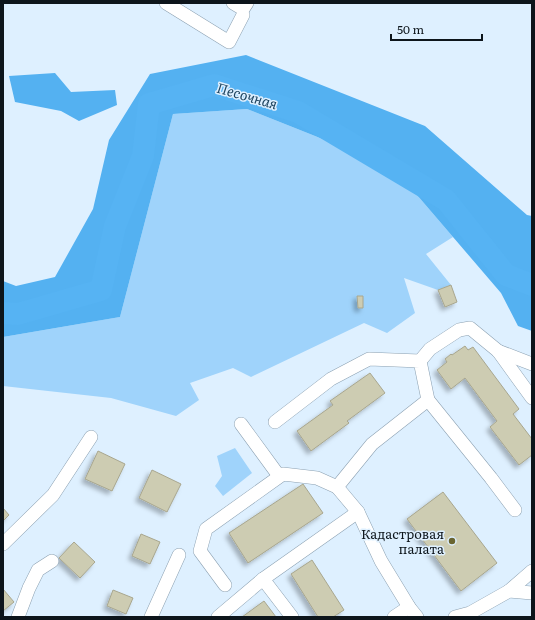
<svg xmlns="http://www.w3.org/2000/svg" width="535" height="620" font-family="Literata,serif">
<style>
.green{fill:#9fd3fb}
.forest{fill:#54b1f1}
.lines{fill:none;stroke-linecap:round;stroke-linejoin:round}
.river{stroke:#56b3f3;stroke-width:22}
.building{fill:#cdccb2;stroke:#a8a68e;filter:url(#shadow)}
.minor-casing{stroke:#8ca1b2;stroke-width:14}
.minor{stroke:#fff;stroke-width:13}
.poi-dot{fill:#696430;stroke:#def0ff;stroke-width:1.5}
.labels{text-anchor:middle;stroke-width:3;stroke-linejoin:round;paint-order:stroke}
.poi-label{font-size:13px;fill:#0d151b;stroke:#def0ff;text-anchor:end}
.water-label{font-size:14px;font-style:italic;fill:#204661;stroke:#def0ff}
</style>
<defs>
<filter id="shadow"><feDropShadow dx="-3.5" dy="3.5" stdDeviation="2" flood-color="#0004"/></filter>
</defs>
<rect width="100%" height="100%" fill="#def0ff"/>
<!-- green -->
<g class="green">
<polygon points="247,109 393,167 453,237 426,254 451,285 438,290 404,278 415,313 387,333 364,323 251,377 233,368 190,383 199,400 176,416 111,398 3,386 3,337 120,317 173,114"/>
<polygon points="235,448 252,473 223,496 215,486 222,476 217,456"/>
</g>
<!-- forest -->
<g class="forest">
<polygon points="246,55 425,126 527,215 532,216 532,331 518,326 501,293 393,167 247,109 173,114 120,317 3,337 3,281 16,286 55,277 93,209 109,140 150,74"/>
<polygon points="55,73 71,92 115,90 117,105 79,121 61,111 15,102 9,76"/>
</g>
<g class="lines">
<!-- river -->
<polyline class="river" points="3,313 18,314 101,290 115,226 143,156 149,104 214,85 298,112 446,200 506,275 532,285"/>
</g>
<!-- building -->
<g class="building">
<polygon points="451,285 457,302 445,307 438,290"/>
<polygon points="357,296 363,296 363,308 358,308"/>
<polygon points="465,346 468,350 473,347 519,409 513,414 532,439 532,455 519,465 490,427 497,421 465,378 451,389 437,370 447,362 445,359 451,354 452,355"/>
<polygon points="370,373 385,393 347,421 349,423 311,451 297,431 333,405 330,401"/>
<polygon points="98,451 125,464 112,491 85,479"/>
<polygon points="152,470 181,484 167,512 139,498"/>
<polygon points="303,484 323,513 248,563 229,533"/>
<polygon points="443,492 497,563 461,591 407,519"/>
<polygon points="3,508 9,515 3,521"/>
<polygon points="141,534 160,542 150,564 132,556"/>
<polygon points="74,542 95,562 80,578 59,558"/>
<polygon points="312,560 344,610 333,617 318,617 291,574"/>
<polygon points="3,589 14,602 3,611"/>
<polygon points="113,590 133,598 126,614 107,606"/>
<polygon points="264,601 276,617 242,617"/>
</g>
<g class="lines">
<!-- minor casing -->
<g class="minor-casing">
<g id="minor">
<polyline points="166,3 229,42 243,15"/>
<polyline points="233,3 243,9 247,3"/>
<polyline points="498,351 532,364"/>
<polyline points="420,361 430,349 459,330 470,328 498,351 532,398"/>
<polyline points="275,422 331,379 369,359 420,361 428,400"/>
<polyline points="241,424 279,476"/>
<polyline points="3,544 53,495 91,437"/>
<polyline points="263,579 292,617"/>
<polyline points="225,585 200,551 206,529 283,474 317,478 337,487"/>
<polyline points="509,591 532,571"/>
<polyline points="18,617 29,588 38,570 52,561"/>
<polyline points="151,617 179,555"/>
<polyline points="218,617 263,579 358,512"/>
<polyline points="394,617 409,607"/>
<polyline points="417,617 409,607 381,561 358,512 337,487 372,444 428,400 491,478 515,510"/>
<polyline points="455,617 470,613 509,591 532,593"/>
</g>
</g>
<!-- minor -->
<use href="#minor" class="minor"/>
</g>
<!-- markers -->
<circle class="poi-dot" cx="452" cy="541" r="4"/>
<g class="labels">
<!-- poi labels -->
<g class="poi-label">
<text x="444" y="539">Кадастровая<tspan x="444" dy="15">палата</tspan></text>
</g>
<!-- water labels -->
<g class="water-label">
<text transform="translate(247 96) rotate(16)" y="5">Песочная</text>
</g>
</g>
<!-- border -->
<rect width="535" height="620" fill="none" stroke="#0d151b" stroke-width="8"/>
<!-- scale -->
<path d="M391 34v6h91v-6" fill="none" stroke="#0d151b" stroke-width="2"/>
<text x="397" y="34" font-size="12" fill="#0d151b" stroke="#def0ff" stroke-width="3" paint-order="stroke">50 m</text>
</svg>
